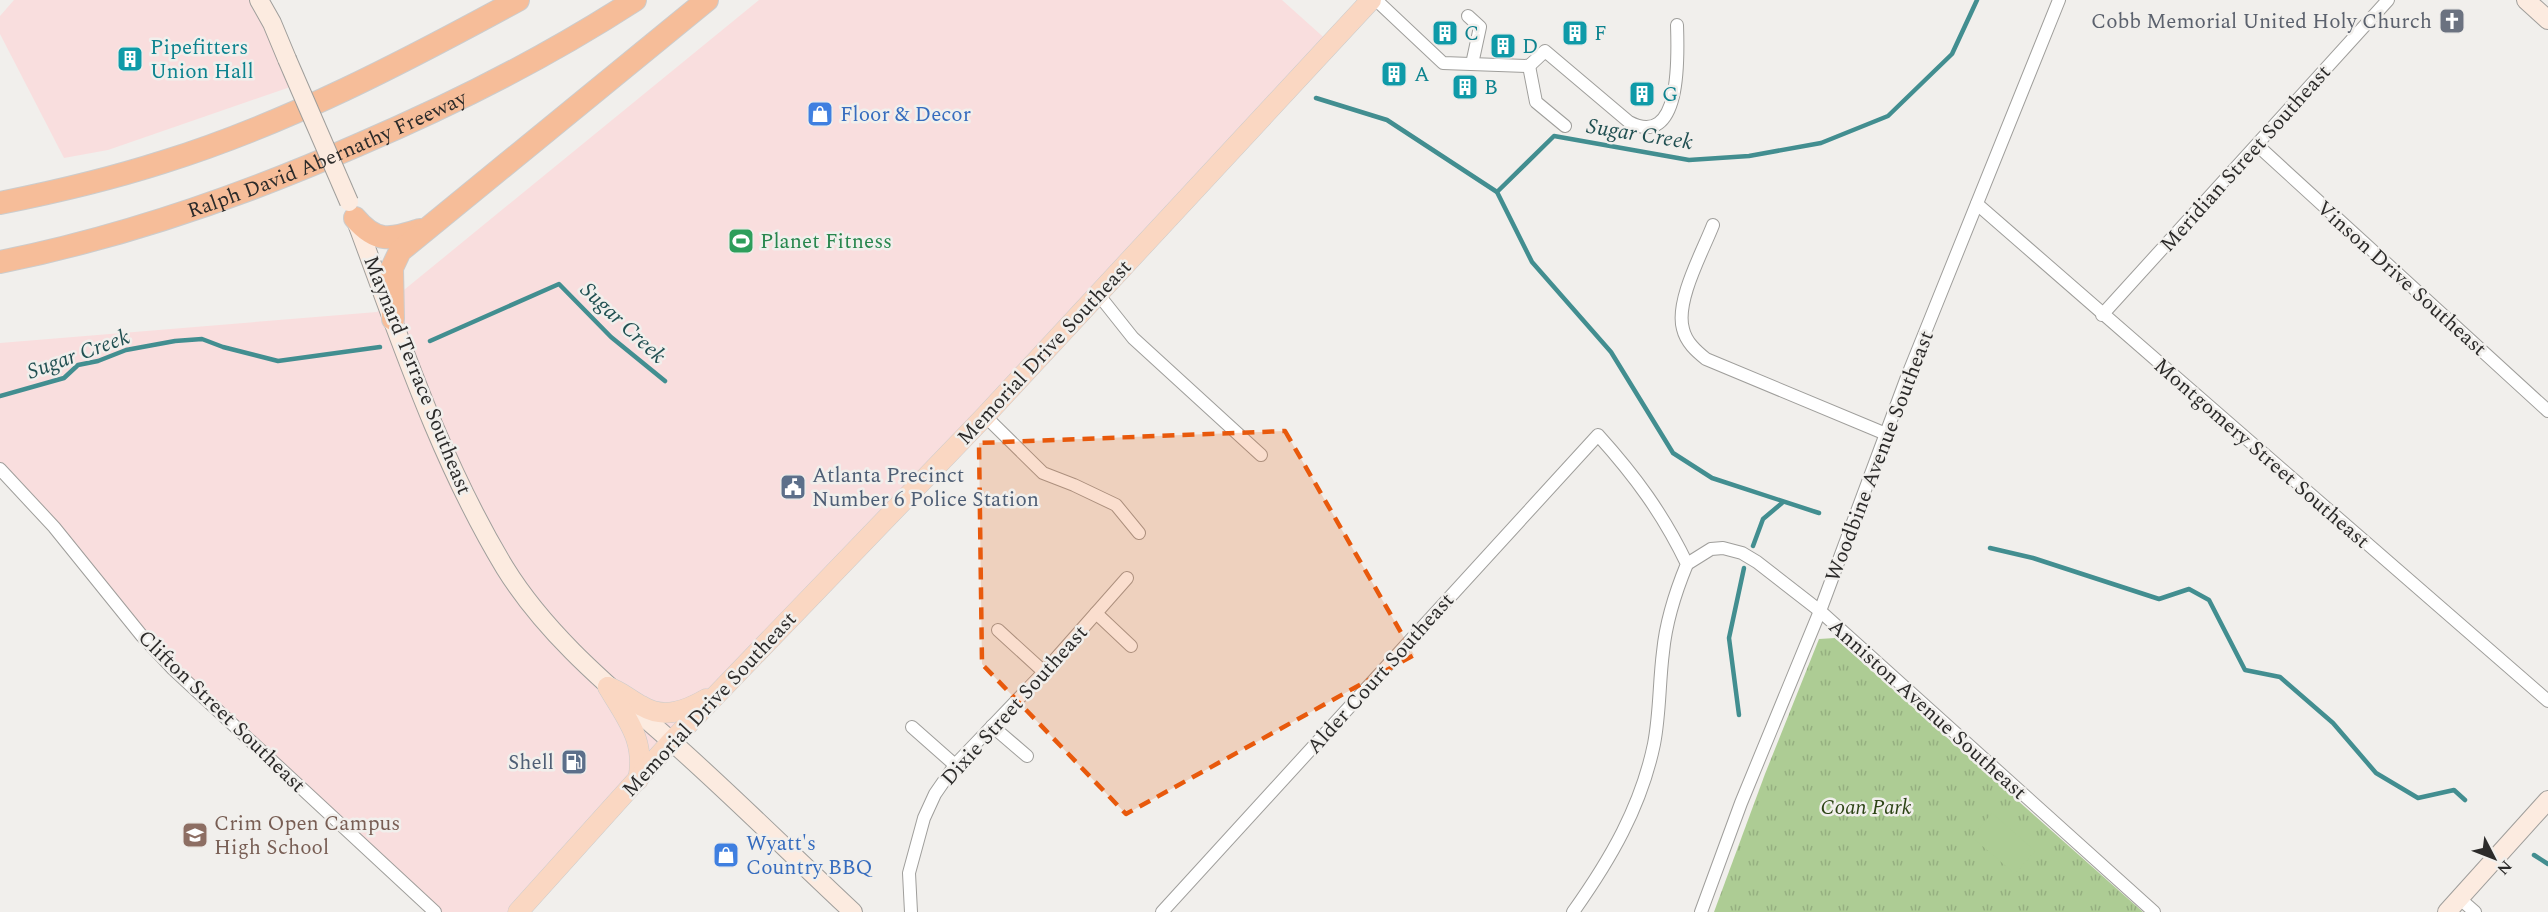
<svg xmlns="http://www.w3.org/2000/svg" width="2548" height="912" font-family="Spectral,serif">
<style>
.commercial{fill:#f9dede}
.grass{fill:url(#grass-tufts)}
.pitch{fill:#adcc94}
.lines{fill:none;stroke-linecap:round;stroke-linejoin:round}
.stream{stroke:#428e90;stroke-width:4.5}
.street-casing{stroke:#9f9e9b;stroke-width:14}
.secondary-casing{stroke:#9f9e9b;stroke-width:20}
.primary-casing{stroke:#ccc;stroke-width:21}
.highway-casing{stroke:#ccc;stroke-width:24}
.street{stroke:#fff;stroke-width:12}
.secondary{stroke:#fcebe0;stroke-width:18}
.primary{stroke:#fad7c2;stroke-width:20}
.highway{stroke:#f6bd99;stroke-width:22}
.secondary-bridge-casing{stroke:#9f9e9b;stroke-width:20;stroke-linecap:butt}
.secondary-bridge{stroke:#fcebe0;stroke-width:18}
.marked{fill:#e8590c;fill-opacity:0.2;stroke:#e8590c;stroke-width:4.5;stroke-dasharray:12 8;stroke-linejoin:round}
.labels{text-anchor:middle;stroke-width:5;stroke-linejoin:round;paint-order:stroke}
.worship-label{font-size:21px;fill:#5b616d;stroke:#f1efec;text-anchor:end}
.culture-label{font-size:21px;fill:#0d838f;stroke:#f1efec;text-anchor:start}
.shop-label{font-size:21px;fill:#366cbe;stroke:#f1efec;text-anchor:start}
.street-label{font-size:21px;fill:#2c2b2a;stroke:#f1efec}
.leisure-label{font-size:21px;fill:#27864d;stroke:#f1efec;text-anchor:start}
.service-label{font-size:21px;fill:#4e5e75;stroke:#f1efec;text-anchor:start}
.park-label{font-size:21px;font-style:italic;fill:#2c4315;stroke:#f1efec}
.education-label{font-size:21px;fill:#785e54;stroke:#f1efec;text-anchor:start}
.water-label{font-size:22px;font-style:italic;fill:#215052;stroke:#f1efec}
</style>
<defs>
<pattern id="grass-tufts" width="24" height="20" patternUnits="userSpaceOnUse" patternTransform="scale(1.5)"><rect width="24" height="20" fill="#adcc94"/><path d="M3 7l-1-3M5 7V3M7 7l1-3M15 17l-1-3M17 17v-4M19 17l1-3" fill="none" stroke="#95af80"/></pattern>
</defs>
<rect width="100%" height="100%" fill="#f1efec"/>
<!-- commercial -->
<g class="commercial">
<polygon points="14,0 262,0 296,85 108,150 64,158 0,34 0,16"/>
<polygon points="759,0 1282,0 1330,43 527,912 433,912 150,640 0,472 0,343 377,312"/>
</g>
<!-- grass -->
<polygon class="grass" points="1835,638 2143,912 1714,912 1765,774 1819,639"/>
<!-- pitch -->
<polygon class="pitch" points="1992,813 2035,851 2015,874 1972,837"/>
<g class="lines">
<!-- stream -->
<g class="stream">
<polyline points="1316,98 1387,120 1497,192 1532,262 1611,352 1673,453 1712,478 1819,513"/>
<polyline points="1497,192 1554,136 1689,160 1749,156 1821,143 1888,116 1952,54 1977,0"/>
<polyline points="430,341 559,284 611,337 665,381"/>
<polyline points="0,396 64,378 78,365 98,361 126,350 175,341 202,339 223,347 278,361 380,347"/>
<polyline points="1753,546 1763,519 1782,503"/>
<polyline points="1990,548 2033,558 2159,599 2189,589 2209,600 2245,670 2280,677 2333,723 2376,773 2418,798 2454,790 2465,800"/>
<polyline points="1739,715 1729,638 1744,568"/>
<polyline points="2534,855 2548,864"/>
</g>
<!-- street casing -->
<g class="street-casing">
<g id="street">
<path d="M 1376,0 L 1443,63 L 1529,66 L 1545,51 L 1629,122 C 1682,150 1678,55 1677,25"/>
<polyline points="1468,16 1480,27 1472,64"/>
<polyline points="1529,66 1536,102 1565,126"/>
<polyline points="2257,145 2548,411"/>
<polyline points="1977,204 2548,701"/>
<path d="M 1713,225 C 1703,251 1675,301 1683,329 C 1686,342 1696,351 1706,359 L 1886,434"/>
<polyline points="1098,294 1133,338 1261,455"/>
<polyline points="2102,315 2388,0"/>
<polyline points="985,416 1043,473 1074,485 1116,505 1139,533"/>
<polyline points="0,469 54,527 142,636 172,668 435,912"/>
<polyline points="1687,564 1711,549 1723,548 1742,553 1757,562 1820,611 2154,912"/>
<polyline points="1096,613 1131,646"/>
<polyline points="998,630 1044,672"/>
<polyline points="992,726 1027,756"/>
<polyline points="912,727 955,765"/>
<polyline points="2459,898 2475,912"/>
<polyline points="911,912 909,873 924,818 935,794 955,765 1044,672 1127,578"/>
<path d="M 1162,912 L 1598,435 C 1635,476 1663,514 1687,564 C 1675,593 1666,621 1663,652 C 1659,683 1660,713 1654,744 C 1641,807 1610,860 1573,912"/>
<polyline points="1701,912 1741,803 1820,611 1907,377 2059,0"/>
</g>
</g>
<!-- secondary casing -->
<g class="secondary-casing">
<g id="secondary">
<polyline points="259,0 272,23 287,59"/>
<polyline points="2526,0 2548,20"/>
<path d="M 355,218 C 399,336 439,459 505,568 C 547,636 612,689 671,741 C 733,796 792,855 853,912"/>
<polyline points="2447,912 2548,800"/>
</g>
</g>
<!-- primary casing -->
<g class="primary-casing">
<g id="primary">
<path d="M 608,687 C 621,691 630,700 642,706 C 664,719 685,711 706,699"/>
<path d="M 608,687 C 627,720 646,740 638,780"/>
<polyline points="518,912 671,742 985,416 1371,0"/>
</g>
</g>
<!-- highway casing -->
<g class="highway-casing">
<g id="highway">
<path d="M 0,203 C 55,192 110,179 163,162 C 288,123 404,62 518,0"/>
<path d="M 355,218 C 376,243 390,240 420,230"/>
<path id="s1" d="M 0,262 C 124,237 242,196 358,145 C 454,104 547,57 635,0"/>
<polyline points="393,319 392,268 400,251 707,0"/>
</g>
</g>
<!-- street -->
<use href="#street" class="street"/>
<!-- secondary -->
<use href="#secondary" class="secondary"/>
<!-- primary -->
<use href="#primary" class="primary"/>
<!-- highway -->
<use href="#highway" class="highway"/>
<!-- secondary-bridge casing -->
<g class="secondary-bridge-casing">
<polyline id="secondary-bridge" points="287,59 349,202"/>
</g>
<!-- secondary-bridge -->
<use href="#secondary-bridge" class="secondary-bridge"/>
</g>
<!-- marked area -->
<path class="marked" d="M 1285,431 L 1414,655 L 1126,814 L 982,664 L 979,443 Z"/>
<!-- icons -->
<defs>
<g id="church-square" transform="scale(1.35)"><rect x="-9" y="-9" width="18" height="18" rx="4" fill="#6b7280" stroke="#f1efec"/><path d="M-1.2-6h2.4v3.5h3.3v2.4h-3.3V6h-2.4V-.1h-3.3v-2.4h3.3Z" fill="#fff"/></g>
<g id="building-square" transform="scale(1.35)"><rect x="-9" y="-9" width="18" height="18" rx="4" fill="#0f9aa8" stroke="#f1efec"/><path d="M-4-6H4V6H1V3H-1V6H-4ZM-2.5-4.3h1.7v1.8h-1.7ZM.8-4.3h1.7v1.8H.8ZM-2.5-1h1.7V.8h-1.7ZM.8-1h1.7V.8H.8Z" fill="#fff"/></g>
<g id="shop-square" transform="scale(1.35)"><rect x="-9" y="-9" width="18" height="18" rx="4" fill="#3f7fe0" stroke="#f1efec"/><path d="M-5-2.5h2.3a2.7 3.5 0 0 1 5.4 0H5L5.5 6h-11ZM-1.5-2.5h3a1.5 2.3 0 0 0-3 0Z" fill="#fff"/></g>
<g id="stadium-square" transform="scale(1.35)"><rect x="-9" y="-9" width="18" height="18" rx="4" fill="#2e9e5b" stroke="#f1efec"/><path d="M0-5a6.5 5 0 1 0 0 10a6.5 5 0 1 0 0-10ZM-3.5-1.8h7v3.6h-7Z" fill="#fff"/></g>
<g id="civic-square" transform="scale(1.35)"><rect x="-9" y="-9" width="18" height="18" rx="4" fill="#5c6f8a" stroke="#f1efec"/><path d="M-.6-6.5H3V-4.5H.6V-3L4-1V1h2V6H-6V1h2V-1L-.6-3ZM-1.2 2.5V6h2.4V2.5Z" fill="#fff"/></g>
<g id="fuel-square" transform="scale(1.35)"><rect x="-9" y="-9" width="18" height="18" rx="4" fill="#5c6f8a" stroke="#f1efec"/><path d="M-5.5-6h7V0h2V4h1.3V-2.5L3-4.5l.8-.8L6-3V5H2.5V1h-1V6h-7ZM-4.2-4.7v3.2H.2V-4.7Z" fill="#fff"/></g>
<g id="school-square" transform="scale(1.35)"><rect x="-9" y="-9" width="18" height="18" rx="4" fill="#8d6e63" stroke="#f1efec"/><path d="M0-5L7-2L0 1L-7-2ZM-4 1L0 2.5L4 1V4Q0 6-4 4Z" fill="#fff"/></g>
</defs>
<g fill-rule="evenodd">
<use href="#church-square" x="2452" y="21"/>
<use href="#building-square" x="1445" y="33"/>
<use href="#building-square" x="1575" y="33"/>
<use href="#building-square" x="1503" y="46"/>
<use href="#building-square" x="130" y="59"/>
<use href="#building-square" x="1394" y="74"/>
<use href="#building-square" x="1465" y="87"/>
<use href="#building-square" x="1642" y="94"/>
<use href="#shop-square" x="820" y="114"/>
<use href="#stadium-square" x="741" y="241"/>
<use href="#civic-square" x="793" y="487"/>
<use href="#fuel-square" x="574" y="762"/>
<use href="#school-square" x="195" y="835"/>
<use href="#shop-square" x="726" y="855"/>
</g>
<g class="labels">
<!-- worship labels -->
<g class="worship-label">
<text x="2432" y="28">Cobb Memorial United Holy Church</text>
</g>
<!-- culture labels -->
<g class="culture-label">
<text x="1464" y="40">C</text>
<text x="1594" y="40">F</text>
<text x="1522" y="53">D</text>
<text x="150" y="54">Pipefitters<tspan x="150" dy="24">Union Hall</tspan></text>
<text x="1414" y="81">A</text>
<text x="1484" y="94">B</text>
<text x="1662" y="101">G</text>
</g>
<!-- shop labels -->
<g class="shop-label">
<text x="840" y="121">Floor &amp; Decor</text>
<text x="746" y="850">Wyatt's<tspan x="746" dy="24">Country BBQ</tspan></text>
</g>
<!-- street labels -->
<g class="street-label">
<text dy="7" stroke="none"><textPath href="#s1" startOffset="345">Ralph David Abernathy Freeway</textPath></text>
<text transform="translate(2245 158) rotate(-48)" y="7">Meridian Street Southeast</text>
<text transform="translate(2402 278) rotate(42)" y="7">Vinson Drive Southeast</text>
<text transform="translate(1044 352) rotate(-47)" y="7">Memorial Drive Southeast</text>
<text transform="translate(418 375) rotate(68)" y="7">Maynard Terrace Southeast</text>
<text transform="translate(2262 453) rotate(41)" y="7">Montgomery Street Southeast</text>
<text transform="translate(1879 456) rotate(-69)" y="7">Woodbine Avenue Southeast</text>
<text transform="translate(1380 673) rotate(-48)" y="7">Alder Court Southeast</text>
<text transform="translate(709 704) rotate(-47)" y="7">Memorial Drive Southeast</text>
<text transform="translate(1014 705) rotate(-48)" y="7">Dixie Street Southeast</text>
<text transform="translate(1928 709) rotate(42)" y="7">Anniston Avenue Southeast</text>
<text transform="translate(222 711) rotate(44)" y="7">Clifton Street Southeast</text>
</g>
<!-- leisure labels -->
<g class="leisure-label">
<text x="760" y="248">Planet Fitness</text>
</g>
<!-- service labels -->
<g class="service-label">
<text x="812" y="482">Atlanta Precinct<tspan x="812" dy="24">Number 6 Police Station</tspan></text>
<text x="554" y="769" text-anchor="end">Shell</text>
</g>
<!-- park labels -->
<g class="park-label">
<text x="1866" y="814">Coan Park</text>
</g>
<!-- education labels -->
<g class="education-label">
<text x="214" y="830">Crim Open Campus<tspan x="214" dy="24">High School</tspan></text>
</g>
<!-- water labels -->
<g class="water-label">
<text transform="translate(1640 133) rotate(9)" y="8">Sugar Creek</text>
<text transform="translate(624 322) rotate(43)" y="8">Sugar Creek</text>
<text transform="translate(78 353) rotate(-20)" y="8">Sugar Creek</text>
</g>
</g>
<!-- north arrow -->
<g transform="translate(2494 858) rotate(132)" stroke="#f1efec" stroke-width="4.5" paint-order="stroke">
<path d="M0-4.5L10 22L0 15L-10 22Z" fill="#2c2b2a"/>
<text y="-9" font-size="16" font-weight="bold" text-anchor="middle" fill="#2c2b2a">N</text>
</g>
</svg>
